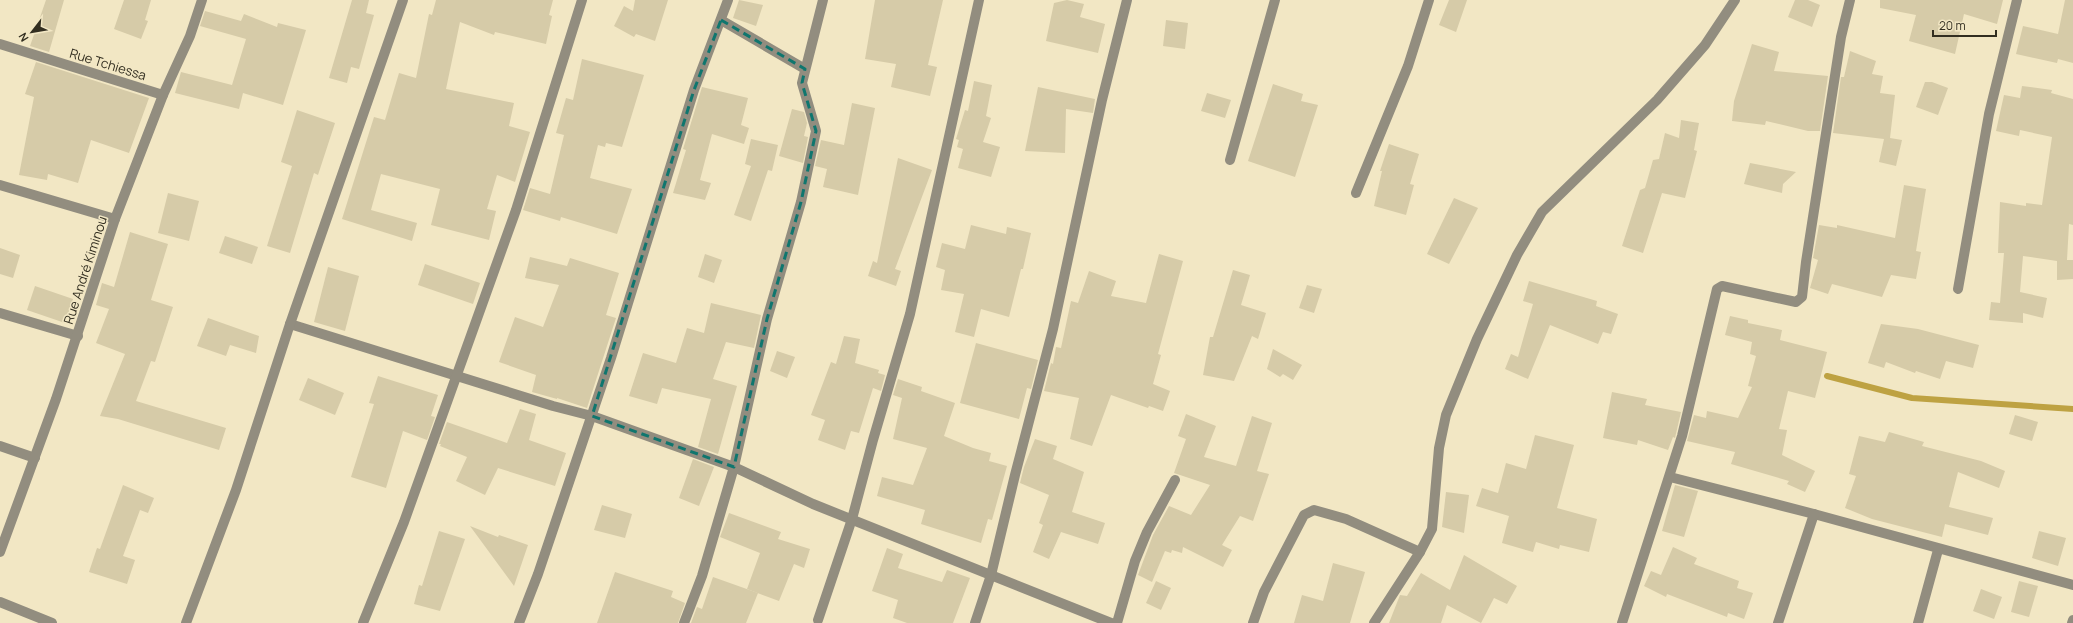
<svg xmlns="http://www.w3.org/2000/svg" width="2073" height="623" font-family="Manrope,sans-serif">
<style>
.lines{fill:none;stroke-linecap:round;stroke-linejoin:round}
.stream{stroke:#bea242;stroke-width:6}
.building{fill:#d6cba8}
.minor{stroke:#928d7f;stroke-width:10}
.marked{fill:none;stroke:#0f766e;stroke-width:3;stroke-dasharray:8 5;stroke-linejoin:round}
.labels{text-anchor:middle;stroke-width:3;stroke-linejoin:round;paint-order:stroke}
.street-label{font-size:13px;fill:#322e20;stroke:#f2e7c4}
</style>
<rect width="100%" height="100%" fill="#f2e7c4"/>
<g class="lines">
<!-- stream -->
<polyline class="stream" points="1827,376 1912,398 2073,409"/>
</g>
<!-- building -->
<g class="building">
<polygon points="46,0 64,0 49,52 30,46"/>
<polygon points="124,0 151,0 145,20 148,21 141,39 114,29"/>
<polygon points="352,0 369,0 366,13 374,15 359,69 351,67 347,83 329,78"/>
<polygon points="436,0 553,0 549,15 552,16 546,44 495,32 494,35 460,22 446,89 514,103 509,126 530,132 515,182 497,175 487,209 496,211 489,240 431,225 440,189 381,174 371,210 417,223 412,241 342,219 374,117 385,120 399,73 416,78 429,14 432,15"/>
<polygon points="635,0 668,0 655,41 636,34 634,37 614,26 624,6 633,11"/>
<polygon points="739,0 763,5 756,26 733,18"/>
<polygon points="875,0 943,0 928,65 937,67 930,96 891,87 896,64 865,59"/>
<polygon points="1067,0 1084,4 1080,17 1105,24 1098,53 1046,41 1054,3"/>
<polygon points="1449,0 1467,0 1456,32 1439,25"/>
<polygon points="1795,0 1808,0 1820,5 1812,27 1788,17"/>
<polygon points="1880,0 2003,0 1997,24 1964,14 1955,54 1909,41 1916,15 1880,8"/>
<polygon points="2065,0 2073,0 2073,63 2058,59 2057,63 2016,54 2023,26 2058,34"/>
<polygon points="205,11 241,21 244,14 277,27 278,23 306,30 283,105 243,93 239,109 175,93 181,72 232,85 246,39 200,26"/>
<polygon points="1166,20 1188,23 1185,49 1163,46"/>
<polygon points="1752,44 1779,52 1774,71 1828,76 1820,131 1808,131 1766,121 1765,125 1732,121 1734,101"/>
<polygon points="1850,51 1876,61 1872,74 1883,76 1880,93 1895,95 1890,138 1902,140 1896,166 1879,162 1884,139 1833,133 1841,77 1844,77"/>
<polygon points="582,59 644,75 622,147 606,143 605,147 598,145 590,178 632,189 617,234 561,217 560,221 523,210 530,188 550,194 564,135 556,133 566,98 573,100"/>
<polygon points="36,62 149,98 129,153 91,140 78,183 48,174 47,180 19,175 34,97 25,94"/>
<polygon points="974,81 992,85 986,116 991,118 983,142 1000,147 991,177 958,168 963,149 957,147 959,140 956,139 965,110 968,111"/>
<polygon points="1925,82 1932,82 1948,88 1938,115 1916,107"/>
<polygon points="1273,84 1303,94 1301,101 1318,105 1295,177 1248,161"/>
<polygon points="2022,86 2052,90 2051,93 2073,99 2073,225 2069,224 2067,260 2073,260 2073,279 2057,280 2057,261 2023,256 2020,292 2047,298 2043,318 2023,313 2023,323 1989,320 1991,302 2000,303 2004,253 1998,253 2000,202 2026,206 2026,203 2042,205 2052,137 2020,130 2019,136 1996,131 2004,95 2020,98"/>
<polygon points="702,87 748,98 741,125 749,128 744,144 712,134 700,180 711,183 705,200 673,193 686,150 683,149"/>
<polygon points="1038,87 1095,99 1093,113 1066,109 1065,153 1025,151"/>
<polygon points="1207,93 1231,100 1225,118 1201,111"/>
<polygon points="852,103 875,108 858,195 823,187 827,169 815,166 821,140 844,145"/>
<polygon points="792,109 804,112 807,123 804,136 808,137 803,163 779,156"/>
<polygon points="297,110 335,123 318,175 314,173 290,253 267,246 292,166 281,162"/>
<polygon points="1681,120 1699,123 1694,150 1697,151 1685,198 1662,193 1643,253 1622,246 1640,190 1645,188 1653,160 1659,159 1665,133 1679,138"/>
<polygon points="751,139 778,145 772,171 768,170 751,221 734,215 751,166 745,164"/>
<polygon points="1389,144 1419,154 1410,184 1414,185 1406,215 1374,206 1382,171 1380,171"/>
<polygon points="898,158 932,170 895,269 901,271 896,286 868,276 873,261 877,263"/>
<polygon points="1750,163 1796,172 1783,184 1782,193 1744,184"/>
<polygon points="1904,185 1926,189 1916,251 1921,252 1916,279 1891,275 1882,297 1832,284 1828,294 1810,288 1818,260 1813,258 1819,225 1837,228 1837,225 1895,238"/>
<polygon points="168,193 199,201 189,241 158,233"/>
<polygon points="1454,198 1478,208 1449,264 1427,254"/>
<polygon points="971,225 1006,234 1007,227 1031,233 1023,269 1021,269 1009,317 981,309 974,337 955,332 964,294 941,290 945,270 936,267 942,243 965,249"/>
<polygon points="130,232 168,244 151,300 173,307 155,362 151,361 136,401 226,428 219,450 118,419 100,416 125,354 96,343 109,309 96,305 102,283 114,287"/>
<polygon points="225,236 258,247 252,264 219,253"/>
<polygon points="0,248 20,255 13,278 0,274"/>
<polygon points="705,254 722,260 714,283 698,277"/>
<polygon points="1159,254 1183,261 1158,354 1161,355 1153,384 1170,391 1163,411 1149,406 1148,408 1111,395 1092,446 1070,439 1079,398 1044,391 1051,363 1053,364 1056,347 1061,348 1071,301 1078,303 1089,271 1116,281 1111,296 1146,303"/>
<polygon points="530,257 567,266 570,258 619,273 606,315 616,318 587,408 557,398 557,399 532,392 536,375 499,362 515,317 543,327 559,285 525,278"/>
<polygon points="425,264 480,283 473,304 418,285"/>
<polygon points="328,267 359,276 345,331 314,322"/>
<polygon points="1233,270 1250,275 1241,305 1266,313 1258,339 1252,336 1234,381 1203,375 1210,337 1213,337"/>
<polygon points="1529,281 1597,301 1596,306 1618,314 1611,334 1603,332 1598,344 1550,325 1528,379 1505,369 1511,354 1518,357 1533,304 1523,301"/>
<polygon points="1307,285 1322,289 1314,313 1299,308"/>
<polygon points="35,286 73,299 65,323 27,310"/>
<polygon points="711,303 761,315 754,348 726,342 713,379 737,386 718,454 698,447 711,399 662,388 657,404 629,396 643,353 676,363 687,328 704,333"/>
<polygon points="1730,316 1748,320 1748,323 1782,330 1780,340 1827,352 1815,398 1788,391 1779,429 1787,430 1782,455 1815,471 1805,492 1787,484 1789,481 1731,464 1735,452 1687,441 1694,415 1706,418 1707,411 1738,418 1752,387 1748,386 1756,356 1750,354 1752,342 1725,335"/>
<polygon points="208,318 259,336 256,353 230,345 226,356 197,346"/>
<polygon points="1881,324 1918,329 1979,345 1973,368 1946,361 1940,379 1916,371 1915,373 1886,362 1884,368 1868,363"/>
<polygon points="844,336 860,339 855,363 879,370 878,373 885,375 881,391 873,388 859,433 851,431 845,450 818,440 825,420 811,415 831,362 836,364"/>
<polygon points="976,343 1038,360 1031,389 1027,388 1019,419 960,403"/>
<polygon points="1273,349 1302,365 1293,380 1283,374 1280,377 1267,369"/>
<polygon points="777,351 795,357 787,378 770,371"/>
<polygon points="378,376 438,395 431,416 435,417 427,440 403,431 386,488 351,477 374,404 369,403"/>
<polygon points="308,378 344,393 335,415 299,400"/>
<polygon points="898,379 922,387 921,391 955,403 944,436 973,448 991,453 989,461 1007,466 992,520 988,519 981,543 921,524 925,510 877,496 882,477 913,485 927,448 893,439 902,398 893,395"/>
<polygon points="1612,392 1647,399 1645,405 1681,412 1675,438 1673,437 1668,450 1638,440 1637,445 1603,438"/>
<polygon points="520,409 536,414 529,440 566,453 555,486 498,468 485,495 456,481 467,457 440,446 441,444 439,444 447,422 507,443"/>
<polygon points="1186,414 1216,426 1204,457 1236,466 1252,416 1272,423 1257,471 1269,474 1253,521 1240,516 1222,545 1232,550 1223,567 1183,547 1182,553 1172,550 1171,553 1165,551 1152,582 1138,575 1153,535 1169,506 1191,515 1210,485 1174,473 1186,439 1178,436"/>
<polygon points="2015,415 2038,422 2032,441 2009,434"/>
<polygon points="1889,432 1924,442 1922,446 1981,461 2005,471 1999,488 1958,472 1949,507 1993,518 1988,535 1945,524 1942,537 1872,519 1845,508 1856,476 1849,474 1859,436 1885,442"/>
<polygon points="1535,435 1574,445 1557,508 1597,519 1589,552 1560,545 1559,549 1536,542 1533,552 1502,543 1509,516 1476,506 1482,488 1498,493 1506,463 1526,469"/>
<polygon points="1035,439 1057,446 1053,459 1084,472 1072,512 1105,523 1098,544 1061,532 1049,559 1033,552 1043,525 1039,523 1049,495 1020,483 1024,467"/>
<polygon points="693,459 714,467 699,506 679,498"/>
<polygon points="123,485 154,498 148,513 140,510 123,556 135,560 127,584 89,572 97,548 100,549"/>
<polygon points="1675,485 1698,491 1684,537 1662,531"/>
<polygon points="1446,492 1469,495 1464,533 1442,527"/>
<polygon points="602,505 632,514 625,538 594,530"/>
<polygon points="729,513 781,532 778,539 810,549 804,568 794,564 779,601 747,589 760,553 720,537"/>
<polygon points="470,526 498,537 499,535 528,545 514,586"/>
<polygon points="439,531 465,539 440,611 414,604 419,585 422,586"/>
<polygon points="2039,531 2066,538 2058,566 2032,558"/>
<polygon points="1673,547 1697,558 1694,564 1739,581 1737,588 1753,593 1744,619 1728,613 1727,617 1667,594 1666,597 1644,586 1651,571 1661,575"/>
<polygon points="887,548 903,554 898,568 942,582 947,570 970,578 953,623 907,623 893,618 898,600 872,591"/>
<polygon points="1464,555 1517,586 1507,604 1494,598 1481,623 1447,605 1441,623 1389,623 1400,595 1407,596 1421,573 1450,590"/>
<polygon points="1333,563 1365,572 1350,623 1294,623 1302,595 1323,601"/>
<polygon points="615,572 673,591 671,597 685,603 678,623 597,623"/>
<polygon points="713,577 758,593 746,623 691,623 697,607 702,609"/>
<polygon points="1156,581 1171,588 1161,610 1146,603"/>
<polygon points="2019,581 2038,586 2029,617 2011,612"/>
<polygon points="1981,589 2002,597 1994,619 1973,611"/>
</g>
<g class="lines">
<!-- minor -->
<g class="minor">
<polyline points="721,20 805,69"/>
<polyline points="0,44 163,95"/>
<polyline points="1230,160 1275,0"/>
<polyline points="0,185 115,219"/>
<polyline points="1356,193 1408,66 1429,0"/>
<polyline points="1958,289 1989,114 2017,0"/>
<polyline points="0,313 78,336"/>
<polyline points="290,324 553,406 592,416 734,467 813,504 1111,623"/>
<polyline points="0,446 35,458"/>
<polyline points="1670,477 1814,514 2073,585"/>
<polyline points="0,552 56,399 115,219 163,95 190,36 202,0"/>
<polyline points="0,602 52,623"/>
<polyline points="818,620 852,519 873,440 910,314 979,0"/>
<polyline points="186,623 236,490 290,324 403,0"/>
<polyline points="363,623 404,522 516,210 582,0"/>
<polyline points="519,623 538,574 611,358 694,90 728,0"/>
<polyline points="684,623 702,576 734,467 767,319 801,202 816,131 802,83 823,0"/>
<polyline points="975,623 991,575 1015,475 1053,329 1102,100 1127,0"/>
<polyline points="1117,623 1135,561 1147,532 1175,480"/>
<polyline points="1253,623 1264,592 1304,515 1314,510 1346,519 1420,552"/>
<polyline points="1374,623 1420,552 1432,529 1439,448 1446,415 1477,339 1517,255 1542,212 1657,100 1705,45 1735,0"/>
<polyline points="1622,623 1682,436 1717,289 1722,286 1796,302 1802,297 1806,262 1841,37 1850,0"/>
<polyline points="1778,623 1814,514"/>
<polyline points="1918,623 1938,550"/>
<polyline points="2072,623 2073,620"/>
</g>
</g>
<!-- marked area -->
<path class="marked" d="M 721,20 L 805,69 L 802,83 L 816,131 L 801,202 L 767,319 L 734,467 L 592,416 L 694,90 Z"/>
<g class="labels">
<!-- street labels -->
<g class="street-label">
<text transform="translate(108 64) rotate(17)" y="5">Rue Tchiessa</text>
<text transform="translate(85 270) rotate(-72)" y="5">Rue André Kiminou</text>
</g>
</g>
<!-- north arrow -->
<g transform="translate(32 32) rotate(239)" stroke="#f2e7c4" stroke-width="3" paint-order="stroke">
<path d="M0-3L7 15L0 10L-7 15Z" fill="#322e20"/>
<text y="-6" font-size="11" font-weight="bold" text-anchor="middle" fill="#322e20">N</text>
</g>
<!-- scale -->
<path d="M1933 30v6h63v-6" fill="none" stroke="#322e20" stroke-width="2"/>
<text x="1939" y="30" font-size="12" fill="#322e20" stroke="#f2e7c4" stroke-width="3" paint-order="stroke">20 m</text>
</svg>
